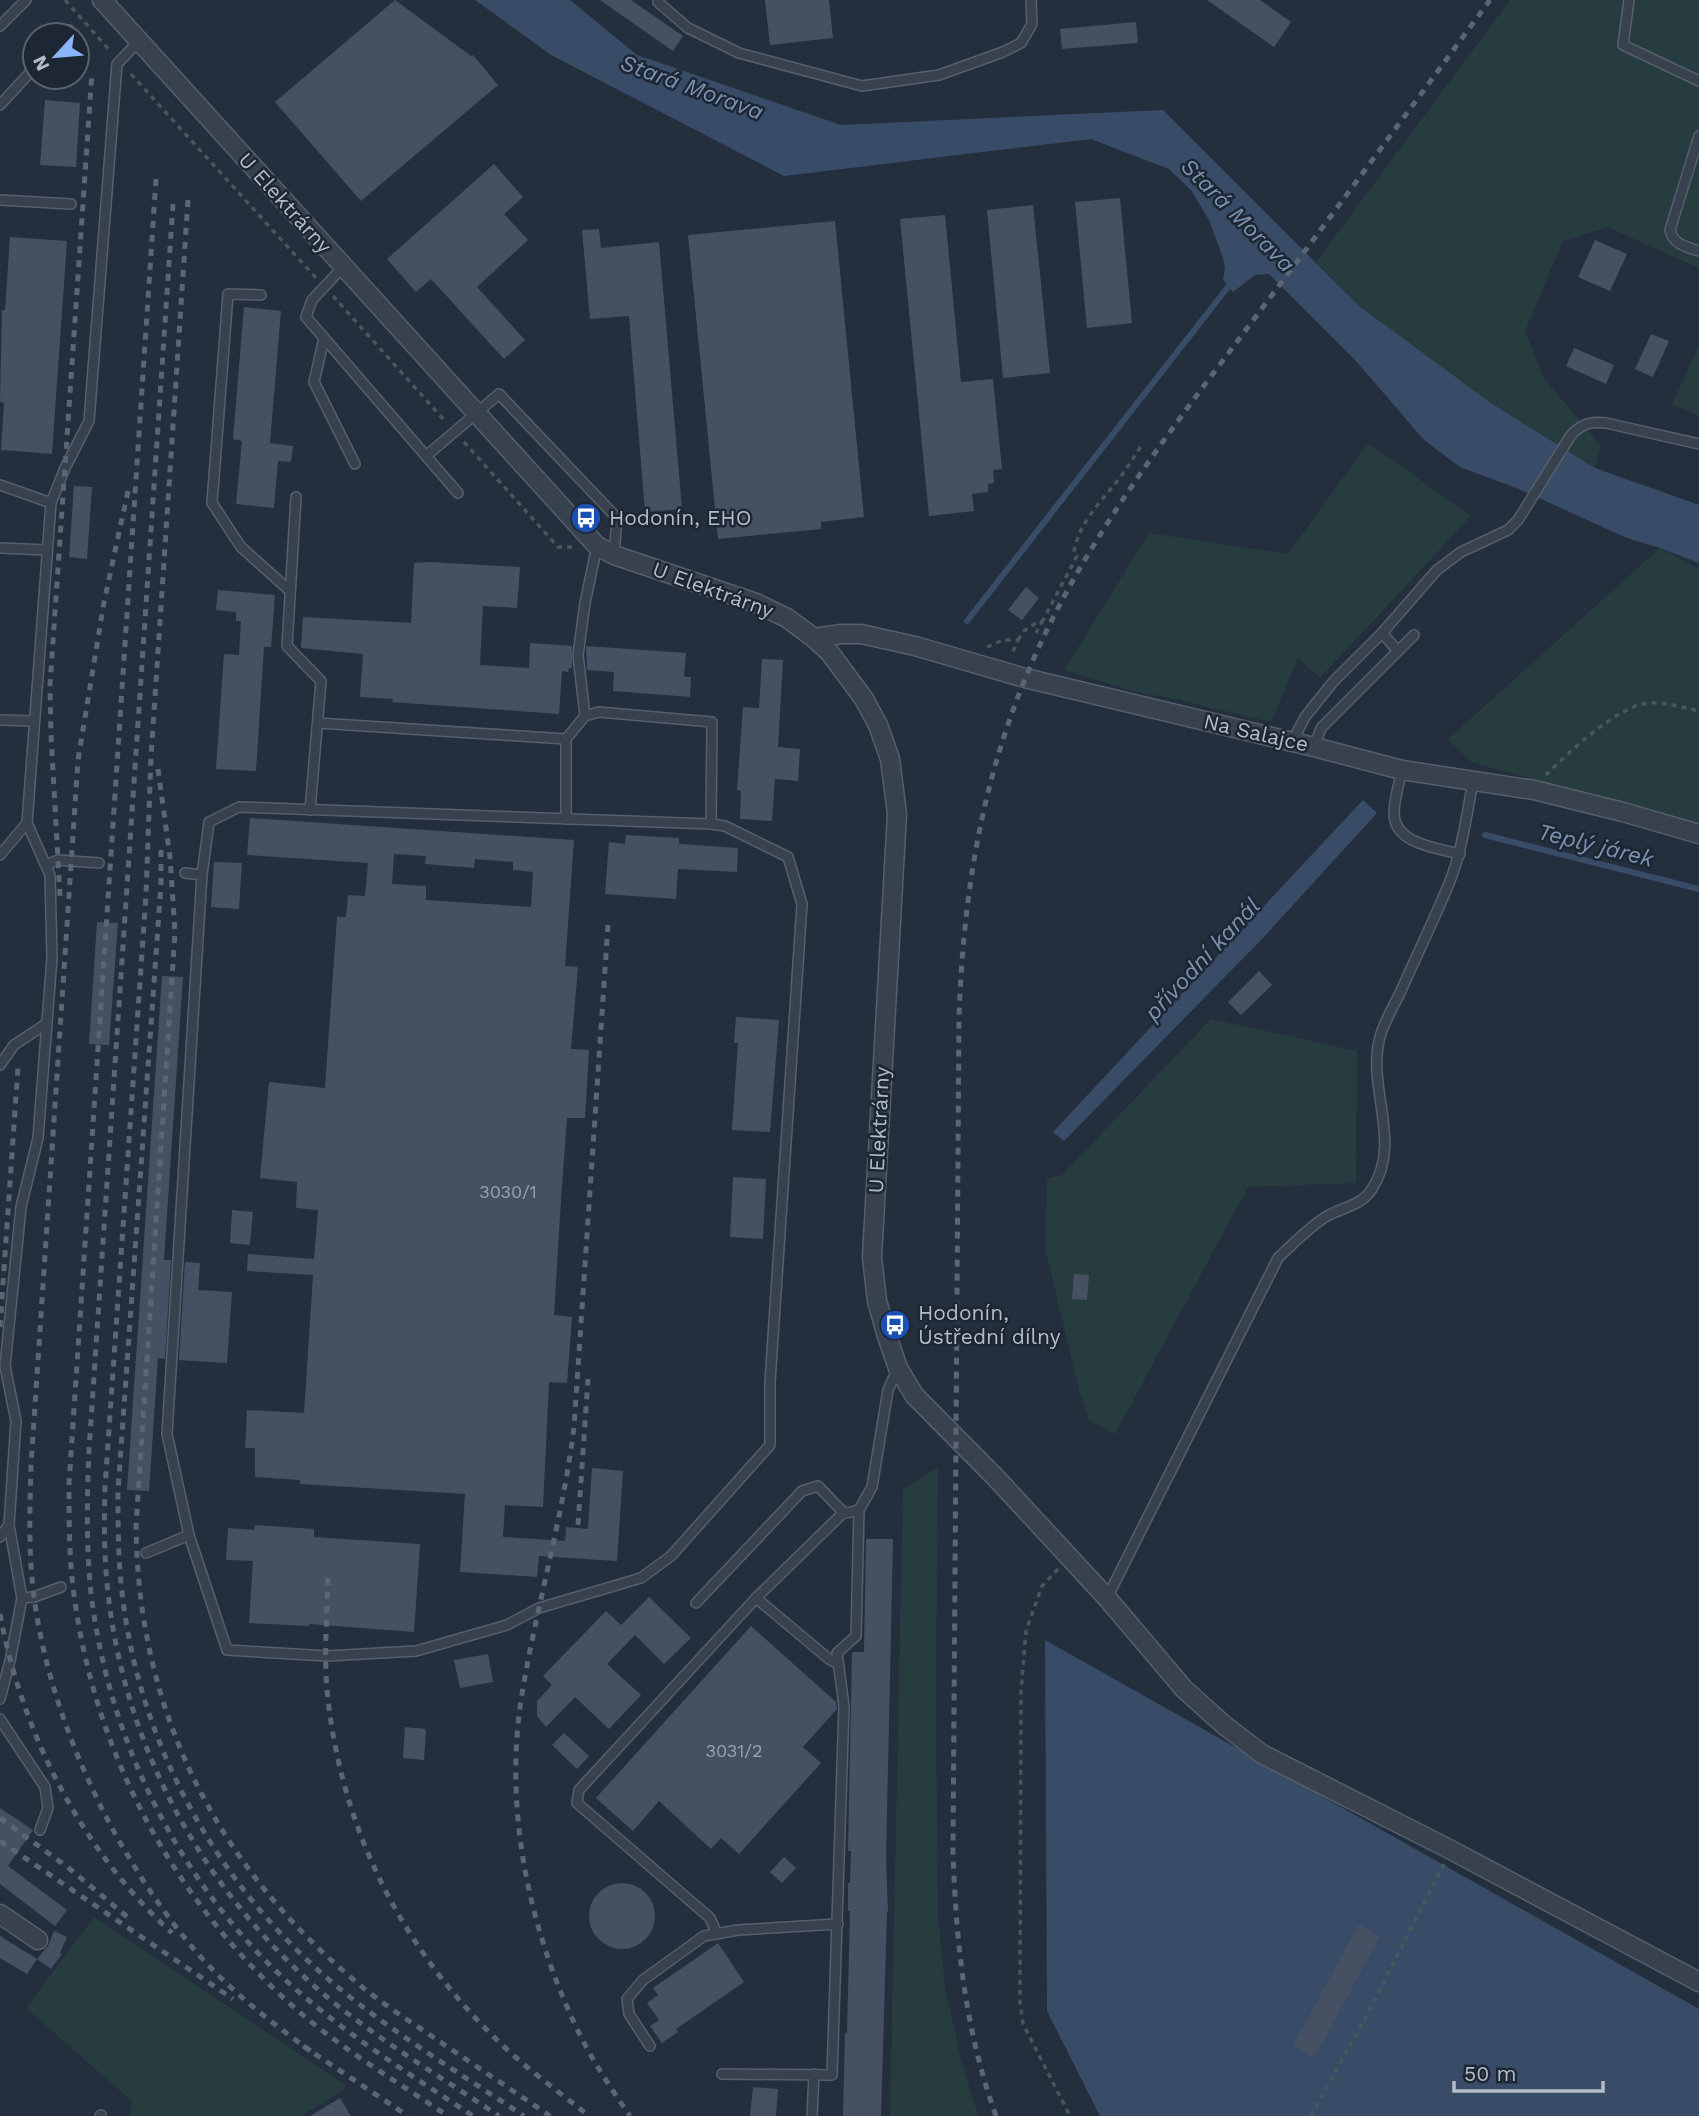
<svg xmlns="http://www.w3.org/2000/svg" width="1699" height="2116" font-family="'Work Sans',sans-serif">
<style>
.green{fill:#263c3f}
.water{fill:#394c67}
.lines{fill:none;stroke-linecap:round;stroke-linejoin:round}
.stream{stroke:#394c67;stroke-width:6}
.building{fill:#455162;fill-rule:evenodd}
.lane-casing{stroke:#565f6c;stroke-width:12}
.street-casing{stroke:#565f6c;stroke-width:21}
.path{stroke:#44595c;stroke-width:3.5;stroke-dasharray:5 5;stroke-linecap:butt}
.lane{stroke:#38414e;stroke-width:9}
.street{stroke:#38414e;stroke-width:18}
.rail{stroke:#5a6575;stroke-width:5;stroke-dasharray:7 7;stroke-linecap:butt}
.labels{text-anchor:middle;stroke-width:5;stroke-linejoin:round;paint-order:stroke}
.number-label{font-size:18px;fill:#98a1af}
.street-label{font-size:21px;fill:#b4bcc9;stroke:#1d2633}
.poi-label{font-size:21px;fill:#b4bcc9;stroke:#1d2633;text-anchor:start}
.water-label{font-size:23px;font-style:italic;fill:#7c92b1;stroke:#1d2633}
</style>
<rect width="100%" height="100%" fill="#242f3e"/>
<!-- green -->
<g class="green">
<polygon points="1510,0 1699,0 1699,268 1607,227 1563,241 1525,331 1543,377 1601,446 1595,468 1491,403 1359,306 1316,262"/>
<polygon points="1699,346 1699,416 1672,404"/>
<polygon points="1368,443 1471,516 1320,678 1298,658 1271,722 1175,699 1136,692 1064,670 1149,533 1288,554"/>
<polygon points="1660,548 1699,569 1699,825 1471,762 1448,739"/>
<polygon points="1211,1019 1357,1051 1356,1183 1248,1187 1115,1434 1089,1420 1079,1390 1045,1247 1047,1179 1062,1175"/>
<polygon points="938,1467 936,1705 938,1917 945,1987 961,2060 978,2116 890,2116 903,1490"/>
<polygon points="94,1917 345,2085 343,2091 300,2116 129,2116 133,2102 26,2008"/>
</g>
<!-- water -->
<g class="water">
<polygon points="475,0 570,0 637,55 841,125 1163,110 1359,306 1491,403 1595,468 1699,505 1699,563 1660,548 1627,538 1519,489 1460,467 1424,440 1356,361 1269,274 1255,275 1233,292 1223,280 1225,267 1223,258 1209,220 1191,190 1169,169 1091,139 784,176 551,55"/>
<polygon points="1363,800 1377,813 1262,939 1064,1141 1053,1132"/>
<polygon points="1045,1640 1699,2009 1699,2116 1100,2116 1047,2011"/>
</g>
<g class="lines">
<!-- stream -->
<g class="stream">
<polyline points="967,621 1231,283"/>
<polyline points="1485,835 1699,889"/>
</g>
</g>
<!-- building -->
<g class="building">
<polygon points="395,0 471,56 473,55 498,85 361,201 275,102"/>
<polygon points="600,0 631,0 683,36 673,51"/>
<polygon points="765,0 829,0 833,38 770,45"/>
<polygon points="1207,0 1260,0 1291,22 1274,47"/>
<polygon points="1136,22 1138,43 1062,49 1060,29"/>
<polygon points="45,100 80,103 76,167 40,165"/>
<polygon points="494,164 523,197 504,214 528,240 477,287 525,340 504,359 431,279 416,292 387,259"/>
<polygon points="1120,198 1132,323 1087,328 1075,202"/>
<polygon points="1033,205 1050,373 1003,378 987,210"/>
<polygon points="945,215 961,382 993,379 1002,469 993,470 994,483 988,484 988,492 972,494 974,511 929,516 900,219"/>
<polygon points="835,221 864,517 821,522 821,529 718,539 688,235"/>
<polygon points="599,229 601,248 659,242 682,509 645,512 629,316 590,319 582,230"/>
<polygon points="10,237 67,241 52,454 1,450 4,403 0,402 2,310 5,310"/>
<polygon points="1595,240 1627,254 1610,291 1578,277"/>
<polygon points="244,307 281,311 270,443 293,446 291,462 278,461 274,508 236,504 242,441 233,439"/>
<polygon points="1651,334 1669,341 1653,377 1635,369"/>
<polygon points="1574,348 1614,365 1606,384 1566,366"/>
<polygon points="74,486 92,487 87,559 69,557"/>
<polygon points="430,562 520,567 517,608 483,606 480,665 529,668 530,643 572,646 572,668 569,668 568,672 562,671 559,714 392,702 393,699 360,697 363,654 301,648 303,617 411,623 414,563"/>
<polygon points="1026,587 1039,598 1022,620 1008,610"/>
<polygon points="218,590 275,595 271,647 264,647 256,771 216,769 224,654 239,655 241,621 236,621 236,612 216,610"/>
<polygon points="586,646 686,653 684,677 691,677 690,697 613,691 614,672 587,670"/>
<polygon points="762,659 783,660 778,747 800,749 798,781 775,779 772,821 740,819 741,791 737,790 743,707 759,708"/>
<path d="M 250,818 L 574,840 L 565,966 L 578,967 L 571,1049 L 589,1050 L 585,1118 L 567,1118 L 561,1200 L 554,1315 L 572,1317 L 567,1383 L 549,1382 L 543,1507 L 505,1505 L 503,1537 L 565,1541 L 566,1527 L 588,1529 L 592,1468 L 623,1471 L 617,1561 L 539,1556 L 537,1577 L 460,1572 L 465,1494 L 300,1484 L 300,1480 L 255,1477 L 255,1448 L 245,1448 L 247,1410 L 304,1413 L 313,1275 L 247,1271 L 248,1254 L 314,1259 L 318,1210 L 296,1208 L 297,1182 L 260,1178 L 269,1082 L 325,1088 L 337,917 L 346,917 L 348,895 L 365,896 L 368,863 L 247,855 ZM 394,854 L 426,856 L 425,864 L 474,868 L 475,859 L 513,862 L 513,870 L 533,872 L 531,907 L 426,900 L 426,886 L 392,884 Z"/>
<polygon points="626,835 679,838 679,844 738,848 737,872 678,869 676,899 605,894 609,842 625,844"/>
<polygon points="214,862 242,863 239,909 211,907"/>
<polygon points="97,922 118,923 109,1045 89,1044"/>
<polygon points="1259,971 1272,985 1241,1015 1228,1002"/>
<polygon points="162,976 183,977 164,1260 171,1260 165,1359 158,1358 149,1491 127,1490"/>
<polygon points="736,1017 779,1020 770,1132 732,1130 738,1043 734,1043"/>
<polygon points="733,1177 766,1179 763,1239 730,1237"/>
<polygon points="232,1210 253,1212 250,1245 230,1243"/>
<polygon points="185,1262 200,1263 198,1290 232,1292 227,1363 179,1360"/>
<polygon points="1074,1274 1089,1275 1087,1300 1072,1299"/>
<polygon points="255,1525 314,1529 314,1537 420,1544 414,1632 309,1624 309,1626 249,1623 253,1561 226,1560 228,1528 254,1530"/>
<polygon points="866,1539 893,1539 886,1857 888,1912 887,1912 881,2116 843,2116 845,2033 847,2033 850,1911 848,1911 848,1883 850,1883 851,1851 848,1851 852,1652 864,1652"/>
<polygon points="649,1597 691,1638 664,1664 635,1635 607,1664 641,1695 609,1729 575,1697 546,1727 537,1716 537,1701 552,1685 543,1676 606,1611 621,1625"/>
<polygon points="751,1626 836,1702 837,1709 803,1747 821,1763 739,1854 721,1838 711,1849 659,1801 633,1831 596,1798"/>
<polygon points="488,1654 493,1682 460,1688 454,1660"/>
<polygon points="405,1727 426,1729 424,1760 403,1758"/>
<polygon points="564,1733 589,1756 577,1769 552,1745"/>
<polygon points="0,1808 33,1830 8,1866 67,1910 55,1926 0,1884"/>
<polygon points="784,1857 796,1868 782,1883 770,1872"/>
<circle cx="622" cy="1916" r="33"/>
<polygon points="1359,1924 1380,1936 1314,2058 1293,2046"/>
<polygon points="54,1931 67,1937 60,1953 62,1954 51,1969 37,1959 48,1946"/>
<polygon points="0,1936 37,1959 27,1974 0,1958"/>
<polygon points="718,1943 744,1982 676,2029 678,2032 662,2043 650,2026 659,2020 647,2003 658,1995 653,1988"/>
<polygon points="753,2087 778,2089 776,2116 750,2116"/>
<polygon points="340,2098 351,2116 310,2116"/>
</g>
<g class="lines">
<!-- lane casing -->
<g class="lane-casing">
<g id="lane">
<polyline points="1629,0 1623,45 1699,81"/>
<polyline points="658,2 688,28 739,53 862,86 939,75 1003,52 1021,43 1032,24 1031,0"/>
<polyline points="0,26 26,0"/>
<polyline points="64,35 69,30"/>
<polyline points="0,105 35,67"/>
<path d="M 1699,136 L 1670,230 C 1673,244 1686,247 1699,251"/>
<polyline points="0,200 71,204"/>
<polyline points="343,267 312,300 306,317 426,456 499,394 617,518 614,555"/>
<polyline points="261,295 228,294 212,503 241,547 290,591"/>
<polyline points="324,338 314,382 355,464"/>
<polyline points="426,456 458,493"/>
<polyline points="0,485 51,503"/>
<polyline points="296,497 287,646 321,681 310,810"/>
<polyline points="0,548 47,550"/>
<polyline points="1382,633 1398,651"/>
<polyline points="585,716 578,655 585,603 597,546"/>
<polyline points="0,720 34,721"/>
<polyline points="318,723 566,739 566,819"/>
<polyline points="566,739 585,716 599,712 712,722 711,824"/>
<path d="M 1292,742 L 1305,717 L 1333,682 L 1382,633 L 1437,570 L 1461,552 L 1508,530 L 1518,520 L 1571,435 C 1582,424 1590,421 1606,423 L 1699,444"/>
<polyline points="1314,747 1321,728 1414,635"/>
<path d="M 1402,770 C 1399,784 1394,799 1394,814 C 1395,844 1437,848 1460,854"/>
<polyline points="0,855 27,823"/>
<polyline points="46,865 58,860 99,863"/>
<polyline points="185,873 202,875 167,1434 189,1535"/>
<polyline points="0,1065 14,1045 46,1024"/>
<polyline points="0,1537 9,1525 16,1421 5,1366 21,1207 38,1138 52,958 50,875 27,823 51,503 65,468 89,421 117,64 139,41"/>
<polyline points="146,1553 189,1535 227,1650 327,1656 416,1651 507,1625 539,1608 641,1578 671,1556 770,1445 770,1382 802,904 788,857 725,826 711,824 239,807 209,822 202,875"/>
<polyline points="22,1598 34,1597 61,1587"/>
<polyline points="756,1598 842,1514 859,1510"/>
<path d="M 1107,1598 L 1278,1258 C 1294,1243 1309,1227 1327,1216 C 1343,1207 1361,1206 1372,1189 C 1403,1142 1366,1087 1380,1037 C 1384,1022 1393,1007 1400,993 C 1416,957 1433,922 1448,886 C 1462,853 1466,817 1473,782"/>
<polyline points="696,1603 802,1491 818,1486 844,1513"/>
<polyline points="0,1699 10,1661 22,1598 9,1525"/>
<polyline points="0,1719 45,1787 48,1808 40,1830"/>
<polyline points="717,1934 710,1918 577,1803 579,1790 756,1598 829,1659 838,1664"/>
<polyline points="650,2046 629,2014 627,1999 643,1980 704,1936 738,1930 838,1924"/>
<polyline points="722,2074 832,2075 844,1706 837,1653 856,1636 859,1510 872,1487 888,1390 898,1368"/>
<polyline points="100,2116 101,2115"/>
<polyline points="812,2116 814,2074"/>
</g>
</g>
<!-- street casing -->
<g class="street-casing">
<g id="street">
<polyline points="102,0 597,546 614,555 756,603 787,618 814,638 830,653 864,699 878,725 890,759 897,814 872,1257 877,1301 887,1336 898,1368 914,1395 997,1479 1107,1598 1184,1689 1224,1725 1262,1754 1451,1850 1699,1982"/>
<polyline points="814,638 841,634 861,634 915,646 1025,678 1314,747 1402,770 1534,790 1623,812 1699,834"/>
<polyline points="0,1914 38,1940"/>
</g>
</g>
<!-- path -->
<g class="path">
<polyline points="65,0 111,52"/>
<polyline points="131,74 316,278"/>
<polyline points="333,296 445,421"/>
<polyline points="464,442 558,547 574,547"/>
<path d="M 1042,622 L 1077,556 L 1074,552 C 1079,521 1104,499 1121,476 C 1129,465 1136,454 1143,443"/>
<polyline points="1018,640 1024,631 1039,621 1042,622 1036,633"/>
<polyline points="987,647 1003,640 1018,640 1012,654"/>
<path d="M 1546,775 C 1568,753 1620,703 1651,703 C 1667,702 1684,708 1699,711"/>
<polyline points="1058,1569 1042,1586 1026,1631 1021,1691 1020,2002 1023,2024 1070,2116"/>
<polyline points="1311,2116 1370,2009 1444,1864"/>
</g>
<!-- lane -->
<use href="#lane" class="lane"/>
<!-- street -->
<use href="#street" class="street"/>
<!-- rail -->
<g class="rail">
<path d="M 156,179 L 69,1484 C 69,1521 69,1558 74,1595 C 95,1753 171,1895 289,2003 C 337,2046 394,2080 448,2116"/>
<path d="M 188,200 L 151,757 L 146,895 L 105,1487 C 104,1522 104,1558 108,1593 C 126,1754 208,1899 333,2002 C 385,2044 444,2079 499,2116"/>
<path d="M 173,204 L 89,1450 C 87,1498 86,1545 91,1593 C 109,1745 184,1893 300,1993 C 353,2039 414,2077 473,2116"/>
<path d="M 128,491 L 104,602 L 78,760 L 31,1465 C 30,1509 28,1553 34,1597 C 50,1718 111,1848 188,1942 C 222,1984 267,2020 311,2051"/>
<path d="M 158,769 L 170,857 L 175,932 L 136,1527 C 138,1709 215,1864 354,1980 C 379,2002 408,2020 436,2039 C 474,2065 512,2090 550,2116"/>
<path d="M 161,850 L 161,884 L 118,1491 C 118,1524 118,1558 122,1592 C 139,1748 222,1895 345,1993 C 401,2038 464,2076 524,2116"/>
<polyline points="60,896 51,735 50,685 92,72"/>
<path d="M 608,925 L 574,1427 C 563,1517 537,1604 522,1694 C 503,1809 529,1931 580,2035 C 594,2063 612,2090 630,2116"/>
<polyline points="0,1327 18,1067"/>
<polyline points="578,1525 588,1379"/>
<path d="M 328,1578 C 327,1615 324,1654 327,1690 C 340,1825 399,1944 495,2038 C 524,2067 558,2091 589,2116"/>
<path d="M 0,1614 C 22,1733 81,1850 172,1933"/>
<polyline points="0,1818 70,1869 131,1920"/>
<polyline points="0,1841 233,1999"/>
<polyline points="303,2046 408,2116"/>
<path d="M 996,2116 C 965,2030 956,1942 953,1852 L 959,1018 C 963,900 980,789 1025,679 C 1078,549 1165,438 1248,327 C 1330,218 1410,109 1490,0"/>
</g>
</g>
<!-- icons -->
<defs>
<g id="bus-disc" transform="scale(1.575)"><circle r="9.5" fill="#1a4fb4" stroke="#1d2633"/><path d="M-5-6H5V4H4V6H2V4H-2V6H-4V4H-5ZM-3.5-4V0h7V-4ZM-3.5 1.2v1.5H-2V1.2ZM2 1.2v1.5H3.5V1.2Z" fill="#fff"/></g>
</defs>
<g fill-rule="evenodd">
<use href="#bus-disc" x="586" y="518"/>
<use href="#bus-disc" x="895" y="1325"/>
</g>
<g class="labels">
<!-- number labels -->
<g class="number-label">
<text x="508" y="1198">3030/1</text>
<text x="734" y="1757">3031/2</text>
</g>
<!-- street labels -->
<g class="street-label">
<text transform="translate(285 203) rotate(48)" y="7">U Elektrárny</text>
<text transform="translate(713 590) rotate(20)" y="7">U Elektrárny</text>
<text transform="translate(1256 733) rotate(13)" y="7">Na Salajce</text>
<text transform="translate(879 1130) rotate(-87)" y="7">U Elektrárny</text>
</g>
<!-- poi labels -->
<g class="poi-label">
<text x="609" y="525">Hodonín, EHO</text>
<text x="918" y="1320">Hodonín,<tspan x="918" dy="24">Ústřední dílny</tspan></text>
</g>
<!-- water labels -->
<g class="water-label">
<text transform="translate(692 87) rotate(20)" y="8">Stará Morava</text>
<text transform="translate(1238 215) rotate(45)" y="8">Stará Morava</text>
<text transform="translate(1596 845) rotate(14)" y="8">Teplý járek</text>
<text transform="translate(1202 959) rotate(-47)" y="8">přívodní kanál</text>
</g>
</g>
<!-- north arrow -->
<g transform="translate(56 56) rotate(244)"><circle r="33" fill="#1d2633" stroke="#59626f" stroke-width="2"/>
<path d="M0-5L12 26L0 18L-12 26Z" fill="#8ab4f8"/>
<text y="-10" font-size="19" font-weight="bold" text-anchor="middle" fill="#b4bcc9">N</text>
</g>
<!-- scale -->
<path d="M1454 2081v10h149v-10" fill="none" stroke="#b4bcc9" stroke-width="3.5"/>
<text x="1464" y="2081" font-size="21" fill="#b4bcc9" stroke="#1d2633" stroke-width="5" paint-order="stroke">50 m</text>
</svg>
